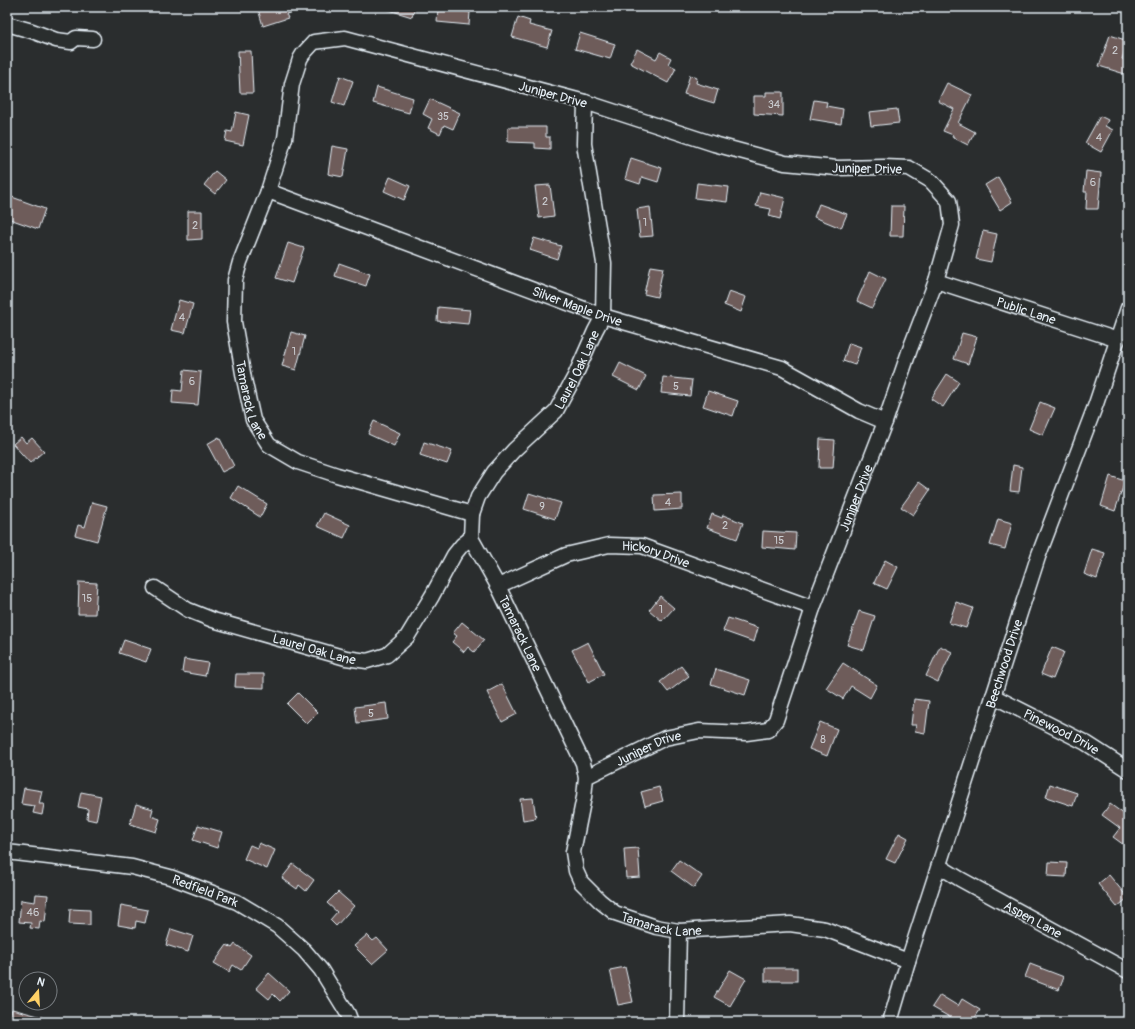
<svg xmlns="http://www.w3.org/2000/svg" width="1135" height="1029" font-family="Pangolin,sans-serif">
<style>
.building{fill:#6e5b5a;stroke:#e8f1f8}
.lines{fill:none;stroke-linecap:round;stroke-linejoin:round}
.minor-casing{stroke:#e8f1f8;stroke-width:17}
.minor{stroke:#2a2d2e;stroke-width:14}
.labels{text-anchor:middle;stroke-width:4;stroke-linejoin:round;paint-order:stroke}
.number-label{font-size:11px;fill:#caccd0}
.street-label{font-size:13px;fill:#e8f1f8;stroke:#2a2d2e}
</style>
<rect width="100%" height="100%" fill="#2a2d2e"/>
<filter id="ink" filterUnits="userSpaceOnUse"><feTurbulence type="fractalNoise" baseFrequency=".025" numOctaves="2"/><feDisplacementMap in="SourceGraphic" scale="8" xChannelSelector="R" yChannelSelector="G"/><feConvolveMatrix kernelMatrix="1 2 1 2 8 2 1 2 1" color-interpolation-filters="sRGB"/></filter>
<g filter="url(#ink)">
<!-- building -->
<g class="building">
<polygon points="263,7 303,7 303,9 286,14 288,18 263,26 258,9"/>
<polygon points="386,7 415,7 412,17 386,9"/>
<polygon points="438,9 470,12 469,25 437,22"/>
<polygon points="518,17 530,21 529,25 552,31 547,47 512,37"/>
<polygon points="580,33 615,44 610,59 575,49"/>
<polygon points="1110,35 1128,41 1122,59 1128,61 1128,75 1099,66"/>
<polygon points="637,49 656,59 660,52 671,58 668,64 676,68 668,83 630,63"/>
<polygon points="238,51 251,51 253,93 240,93"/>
<polygon points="690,75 697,78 696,83 718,90 714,103 684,94"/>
<polygon points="340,76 353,81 344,106 332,102"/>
<polygon points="947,83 972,95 958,123 975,132 968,145 952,137 953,135 943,131 954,109 938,101"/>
<polygon points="377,87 413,98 409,113 373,103"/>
<polygon points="766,92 783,92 783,116 754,114 754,96 766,96"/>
<polygon points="430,99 460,113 453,129 444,125 440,134 428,128 432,119 423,114"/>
<polygon points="814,100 827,102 826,106 843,109 841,124 810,119"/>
<polygon points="897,109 899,123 871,126 869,112"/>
<polygon points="236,112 249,115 243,145 225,141 227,131 232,132"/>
<polygon points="1100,116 1108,120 1105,126 1113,130 1101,152 1085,143"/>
<polygon points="508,127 546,127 546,137 550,137 550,149 535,148 535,143 508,142"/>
<polygon points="332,146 348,149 343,177 328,174"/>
<polygon points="631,158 662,168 658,182 642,177 640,184 625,179"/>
<polygon points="215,171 226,180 215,194 204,185"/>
<polygon points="1086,171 1101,173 1098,209 1086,209 1087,192 1084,192"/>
<polygon points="390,177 410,186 404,200 384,191"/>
<polygon points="998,177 1012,202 1000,210 985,185"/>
<polygon points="697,183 729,187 727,202 695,198"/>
<polygon points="550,185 554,216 539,218 535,186"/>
<polygon points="760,192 785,198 780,219 769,216 771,209 756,206"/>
<polygon points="12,197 45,209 38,229 7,218 7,211"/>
<polygon points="819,204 847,214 841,228 814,217"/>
<polygon points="891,206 904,206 903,236 890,236"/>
<polygon points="650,207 653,236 640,237 637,209"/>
<polygon points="188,211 202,211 202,239 188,240"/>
<polygon points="983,231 997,234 991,262 976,259"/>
<polygon points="534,238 561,246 557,259 530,250"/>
<polygon points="288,243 304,248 292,283 276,278"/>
<polygon points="339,263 370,274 366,286 335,276"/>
<polygon points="650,266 663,268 657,297 644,294"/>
<polygon points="870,271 886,279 872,308 857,301"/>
<polygon points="729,291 746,297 741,312 724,305"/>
<polygon points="179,300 193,304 185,333 171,330"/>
<polygon points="438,307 470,310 468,324 437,321"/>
<polygon points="291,332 305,336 296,370 282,366"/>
<polygon points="962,333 977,337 968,364 954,359"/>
<polygon points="849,343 861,347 855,365 843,361"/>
<polygon points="620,363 646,376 639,390 613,377"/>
<polygon points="184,370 201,372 198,405 172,403 173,390 182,391"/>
<polygon points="947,374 959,382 943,407 931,399"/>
<polygon points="663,377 692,380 690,396 661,393"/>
<polygon points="708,391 738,401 733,416 703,406"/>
<polygon points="1040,402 1055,408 1043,435 1029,429"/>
<polygon points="374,421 400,433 394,446 368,434"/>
<polygon points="21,437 26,443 32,438 44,451 30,463 13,444"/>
<polygon points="219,437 234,466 222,472 207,444"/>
<polygon points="820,439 835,440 833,468 819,468"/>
<polygon points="424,442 452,451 447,464 420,455"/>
<polygon points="1013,465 1022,467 1019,492 1010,491"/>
<polygon points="1110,476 1125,481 1115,511 1101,506"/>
<polygon points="919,482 930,490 913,515 901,507"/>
<polygon points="238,486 267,504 260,517 231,498"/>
<polygon points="529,493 561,503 555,519 524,509"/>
<polygon points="682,494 682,509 655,511 654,495"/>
<polygon points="92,502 107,506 97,541 75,535 78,525 85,527"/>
<polygon points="324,513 350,525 344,538 317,526"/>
<polygon points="712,514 722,518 723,515 743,523 737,539 707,528"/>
<polygon points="998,519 1012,523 1005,549 990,545"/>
<polygon points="763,531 796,533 795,550 762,547"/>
<polygon points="1092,549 1105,553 1097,579 1084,574"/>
<polygon points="885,560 898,567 887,589 874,583"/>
<polygon points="79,582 97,583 95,614 78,614"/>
<polygon points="660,596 674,608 662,621 649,610"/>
<polygon points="956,602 973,608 966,628 949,623"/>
<polygon points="859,611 875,616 864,650 847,645"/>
<polygon points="728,618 758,628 754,642 723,631"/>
<polygon points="462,622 484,640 474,652 468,647 464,652 452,642 457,636 453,633"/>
<polygon points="124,640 151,649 146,662 119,653"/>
<polygon points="588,642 604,674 589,682 572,650"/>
<polygon points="940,646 952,652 938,682 926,676"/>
<polygon points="1052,647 1064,652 1053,679 1041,674"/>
<polygon points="184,659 208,663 205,676 182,672"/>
<polygon points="843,663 877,685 870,698 851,686 843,699 826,688"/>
<polygon points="681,666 689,676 668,692 660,682"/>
<polygon points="716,669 750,680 745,695 711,684"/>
<polygon points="236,674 264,674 264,688 235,687"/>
<polygon points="502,684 517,714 502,722 487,692"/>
<polygon points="298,693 318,713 307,724 287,704"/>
<polygon points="914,699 929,701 925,733 915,731 916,725 911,725"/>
<polygon points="386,703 388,719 357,723 355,707"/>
<polygon points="820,722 837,729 827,756 809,749"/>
<polygon points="1050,784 1077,793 1073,806 1046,797"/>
<polygon points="659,787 663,801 645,806 641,792"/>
<polygon points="24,788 42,791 39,804 44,804 42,815 33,813 35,806 21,804"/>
<polygon points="81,792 101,796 96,821 87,819 88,809 78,807"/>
<polygon points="533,798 536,818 523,820 520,799"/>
<polygon points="136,804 153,809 151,816 160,819 156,832 130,824"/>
<polygon points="1110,804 1128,817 1128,841 1124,845 1113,837 1120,828 1102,815"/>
<polygon points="198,825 222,832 217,848 193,840"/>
<polygon points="899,833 908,838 895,863 886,859"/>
<polygon points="259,843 275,850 267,869 244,859 250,845 257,848"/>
<polygon points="638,848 640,877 626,878 624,849"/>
<polygon points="679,860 702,876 694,888 671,871"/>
<polygon points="1049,862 1067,863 1066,877 1048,876"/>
<polygon points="293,864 314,880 306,891 299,885 297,889 282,878"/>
<polygon points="1109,875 1128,898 1117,907 1098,884"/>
<polygon points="338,892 354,906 336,926 330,920 337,912 327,903"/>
<polygon points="36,894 48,895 45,922 40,921 39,929 30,928 31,923 19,922 21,900 35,902"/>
<polygon points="121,905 148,910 145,923 136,921 135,928 118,925"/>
<polygon points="70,909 90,910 90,925 69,924"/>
<polygon points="171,929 193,936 188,952 166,945"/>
<polygon points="367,935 373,941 377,938 388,950 372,964 354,946"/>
<polygon points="235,944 251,955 241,970 233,965 229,972 214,963 227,945 232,948"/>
<polygon points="1030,964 1064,977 1059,990 1025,977"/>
<polygon points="625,967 633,1002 618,1005 610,970"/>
<rect x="765" y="968" width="32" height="13"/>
<polygon points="730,970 746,979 730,1006 714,997"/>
<polygon points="269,973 289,991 280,1001 273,994 269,999 256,988"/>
<polygon points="940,995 958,1006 962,999 980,1010 972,1022 958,1022 932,1007"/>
<polygon points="12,1009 50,1019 50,1022 8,1022"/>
</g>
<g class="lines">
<!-- minor casing -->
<g class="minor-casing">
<g id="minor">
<polyline points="7,24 32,31 56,40 71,42 76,38 93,39"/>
<path id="s1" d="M 268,191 L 603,316 L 782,368 L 859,411 L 885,422"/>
<path id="s2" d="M 936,281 L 1118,340"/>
<path id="s3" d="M 472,514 L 478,497 L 494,472 L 514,450 L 556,411 L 575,376 L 595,331 L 603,316 L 604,263 L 584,144 L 585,102"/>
<path id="s4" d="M 498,586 L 566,555 L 609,545 L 642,546 L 813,608"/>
<path id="s5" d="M 155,588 L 188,610 L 213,620 L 346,658 L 367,661 L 387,655 L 407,637 L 432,596 L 454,555 L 462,545 L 471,538"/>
<path id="s6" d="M 993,696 L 1086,743 L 1128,770"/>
<path id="s7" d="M 586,777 L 665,738 L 699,731 L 746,733 L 768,730 L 776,720 L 813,608 L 885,422 L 910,349 L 936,281 L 952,225 L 949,201 L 931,181 L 909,168 L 884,167 L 837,168 L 785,163 L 714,144 L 585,102 L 345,38 L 314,42 L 303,54 L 300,59 L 292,84 L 285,138 L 268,191 L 240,262 L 235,280 L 234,322 L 244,379 L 253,420 L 269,445 L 298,462 L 337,475 L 472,514 L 471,538 L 498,586 L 583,763 L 586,777 L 584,797 L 573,852 L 576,871 L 581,882 L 600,901 L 615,913 L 656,927 L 679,931 L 790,924 L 825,929 L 908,961"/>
<path id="s8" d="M 7,852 L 132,867 L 170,877 L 237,902 L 277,926 L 304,950 L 321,970 L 348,1014 L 351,1022"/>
<path id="s9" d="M 939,866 L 960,879 L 1128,971"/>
<polyline points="677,1022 679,931"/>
<path id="s10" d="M 890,1022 L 908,961 L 1038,557 L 1096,404 L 1128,308"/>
</g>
</g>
<!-- minor -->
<use href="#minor" class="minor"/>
</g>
</g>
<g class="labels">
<!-- number labels -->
<g class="number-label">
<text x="1115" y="54">2</text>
<text x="774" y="108">34</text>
<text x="443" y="120">35</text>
<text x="1099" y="141">4</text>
<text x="1093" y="186">6</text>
<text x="545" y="205">2</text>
<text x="645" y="226">1</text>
<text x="195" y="229">2</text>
<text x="182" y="321">4</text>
<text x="294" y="355">1</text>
<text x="192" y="385">6</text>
<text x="676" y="390">5</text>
<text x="668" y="506">4</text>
<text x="542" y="510">9</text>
<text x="725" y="529">2</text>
<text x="779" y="544">15</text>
<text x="87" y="602">15</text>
<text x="661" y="613">1</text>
<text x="371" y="717">5</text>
<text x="823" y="743">8</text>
<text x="33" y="916">46</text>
</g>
<!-- street labels -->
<g class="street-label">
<text transform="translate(553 94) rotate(15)" y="5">Juniper Drive</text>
<text transform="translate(867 168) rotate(1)" y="5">Juniper Drive</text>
<text dy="5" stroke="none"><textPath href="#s1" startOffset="330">Silver Maple Drive</textPath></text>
<text dy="5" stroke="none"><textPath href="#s2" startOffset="95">Public Lane</textPath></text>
<text dy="5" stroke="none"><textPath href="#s3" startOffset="181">Laurel Oak Lane</textPath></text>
<text dy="5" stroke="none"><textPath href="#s7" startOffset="1796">Tamarack Lane</textPath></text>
<text dy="5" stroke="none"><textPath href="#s7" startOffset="441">Juniper Drive</textPath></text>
<text dy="5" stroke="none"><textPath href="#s4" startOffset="167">Hickory Drive</textPath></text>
<text dy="5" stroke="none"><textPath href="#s7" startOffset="2192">Tamarack Lane</textPath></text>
<text dy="5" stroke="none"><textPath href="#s5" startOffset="172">Laurel Oak Lane</textPath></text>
<text dy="5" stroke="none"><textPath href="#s10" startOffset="376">Beechwood Drive</textPath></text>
<text dy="5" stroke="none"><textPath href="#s6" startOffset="77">Pinewood Drive</textPath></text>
<text dy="5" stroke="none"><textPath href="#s7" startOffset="69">Juniper Drive</textPath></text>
<text dy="5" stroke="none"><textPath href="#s8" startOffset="203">Redfield Park</textPath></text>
<text dy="5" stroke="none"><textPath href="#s9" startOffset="108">Aspen Lane</textPath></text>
<text dy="5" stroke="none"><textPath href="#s7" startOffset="2552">Tamarack Lane</textPath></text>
</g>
</g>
<!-- margin -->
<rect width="1135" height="1029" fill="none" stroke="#2a2d2e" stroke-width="24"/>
<rect x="12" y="12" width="1111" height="1005" fill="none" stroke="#e8f1f8" stroke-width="1.5" filter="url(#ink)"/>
<!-- north arrow -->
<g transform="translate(38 991) rotate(18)"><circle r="19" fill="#2a2d2e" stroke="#767b7f"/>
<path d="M0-3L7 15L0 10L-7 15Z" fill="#ffd166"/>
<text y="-6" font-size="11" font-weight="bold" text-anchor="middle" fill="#e8f1f8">N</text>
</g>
</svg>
